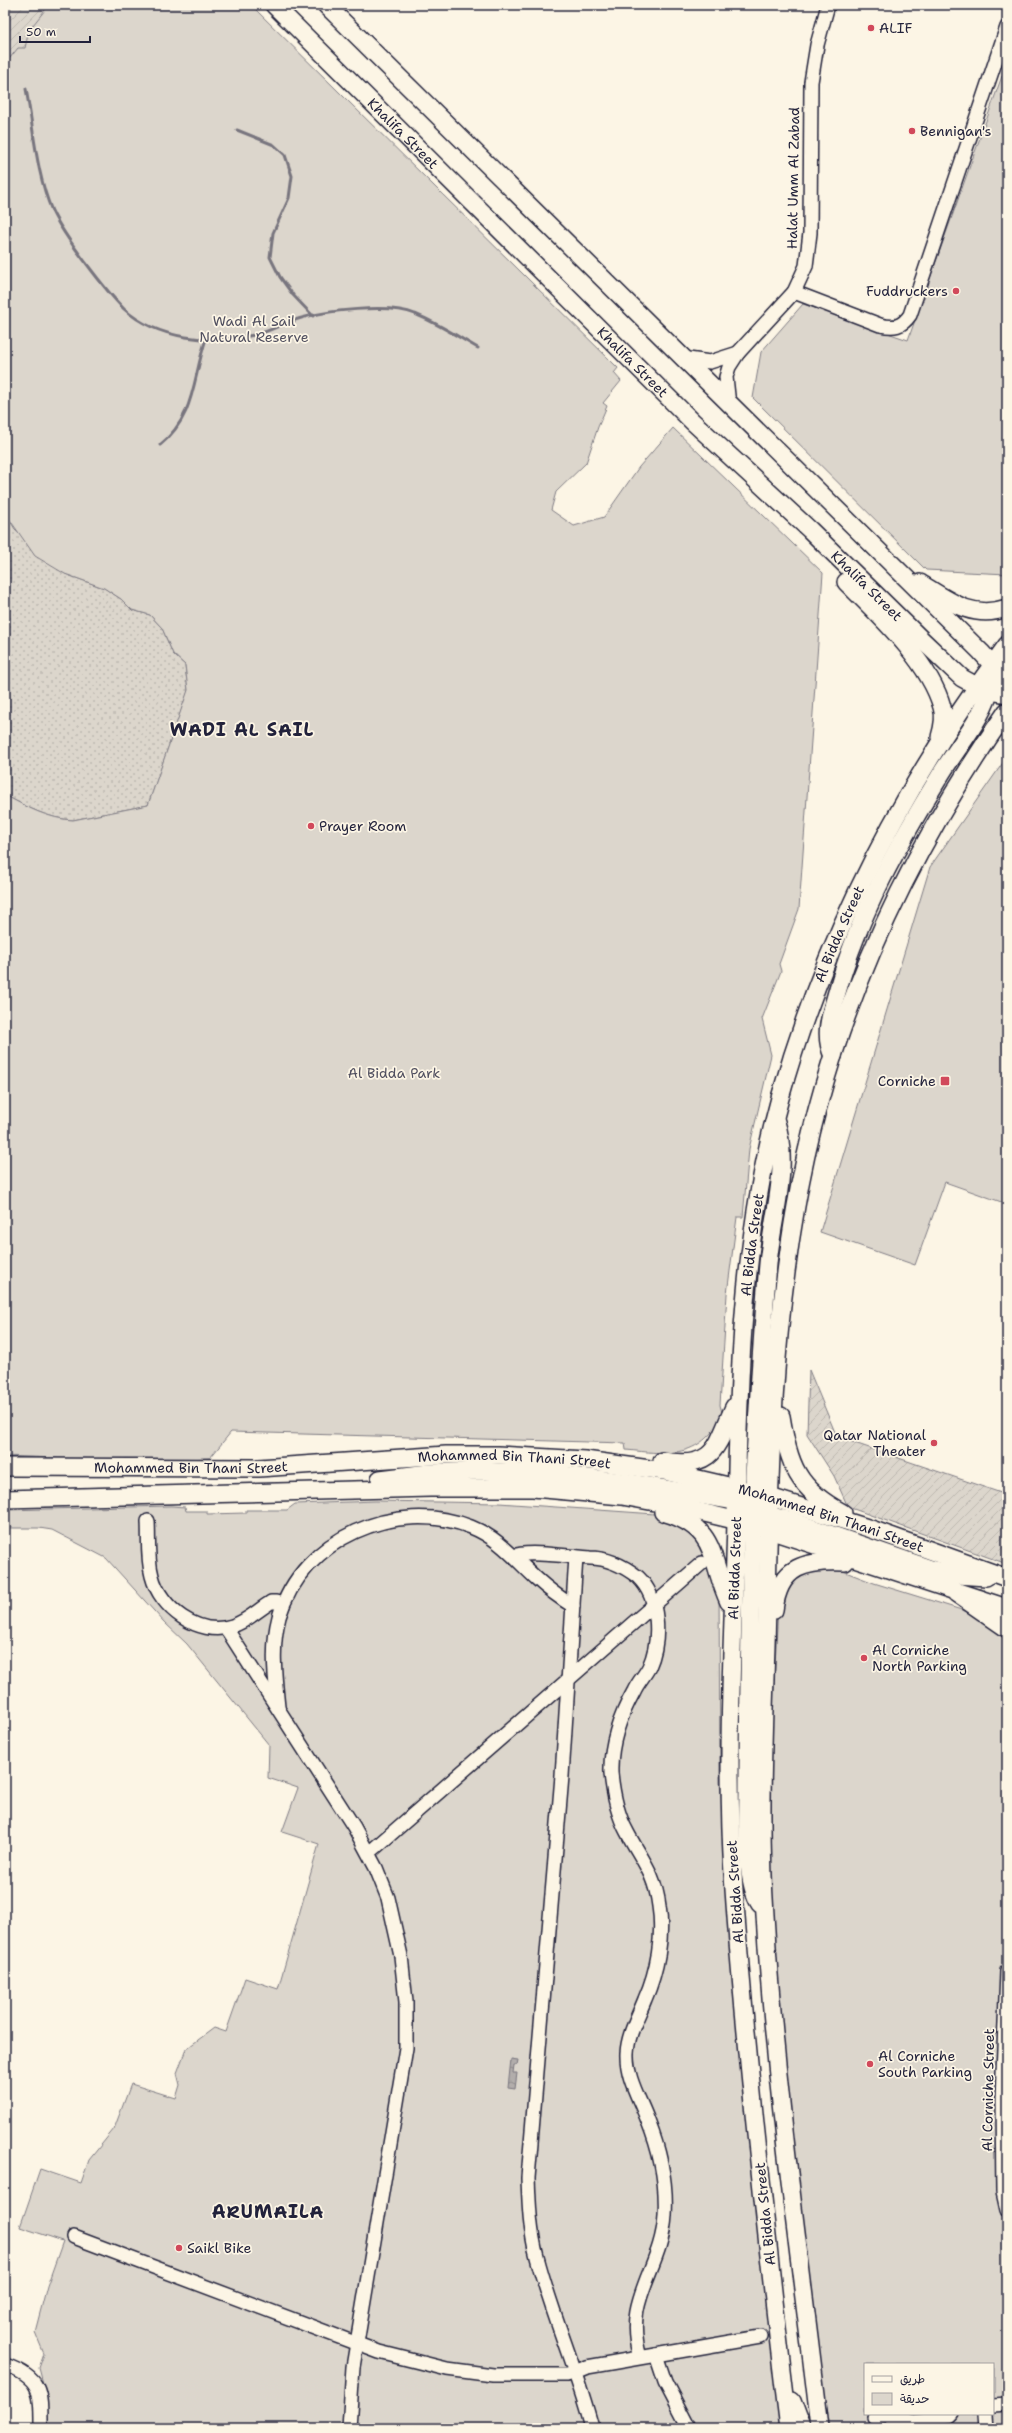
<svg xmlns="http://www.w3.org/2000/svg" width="1012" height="2433" font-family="'Shantell Sans','Playpen Sans Arabic',sans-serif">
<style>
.grass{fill:url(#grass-dots);stroke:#7f7c84}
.park{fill:#dcd6cc;stroke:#7f7c84;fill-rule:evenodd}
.garden{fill:url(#garden-furrows);stroke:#7f7c84}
.water{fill:url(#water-ripples);stroke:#78757e}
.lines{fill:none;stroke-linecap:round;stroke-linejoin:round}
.stream{stroke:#78757e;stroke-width:3}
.minor-casing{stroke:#22223b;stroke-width:16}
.major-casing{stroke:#22223b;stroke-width:20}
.highway-casing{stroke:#22223b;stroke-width:23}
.minor{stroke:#fcf5e5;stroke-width:13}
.major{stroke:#fcf5e5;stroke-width:17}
.highway{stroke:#fcf5e5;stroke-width:20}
.poi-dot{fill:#d1495b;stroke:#fcf5e5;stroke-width:1.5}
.labels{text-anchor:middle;stroke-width:3.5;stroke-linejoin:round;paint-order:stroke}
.poi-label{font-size:14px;fill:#22223b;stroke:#fcf5e5;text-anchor:start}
.street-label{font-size:14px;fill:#22223b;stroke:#fcf5e5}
.park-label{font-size:14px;fill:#504f5f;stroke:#fcf5e5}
.district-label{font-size:18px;font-weight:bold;letter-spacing:1px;fill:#22223b;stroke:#fcf5e5}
</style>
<defs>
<pattern id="grass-dots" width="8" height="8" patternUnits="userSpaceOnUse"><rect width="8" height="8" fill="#dcd6cc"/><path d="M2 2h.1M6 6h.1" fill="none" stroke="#bcb7b0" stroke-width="1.8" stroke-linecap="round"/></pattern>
<pattern id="garden-furrows" width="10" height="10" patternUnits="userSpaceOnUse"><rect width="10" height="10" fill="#dcd6cc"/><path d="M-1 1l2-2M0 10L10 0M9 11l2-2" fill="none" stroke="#bcb7b0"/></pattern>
<pattern id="water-ripples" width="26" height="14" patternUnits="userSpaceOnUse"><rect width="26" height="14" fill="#b2adab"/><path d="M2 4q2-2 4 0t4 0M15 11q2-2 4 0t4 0" fill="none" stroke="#908c8c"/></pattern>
</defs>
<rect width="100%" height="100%" fill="#fcf5e5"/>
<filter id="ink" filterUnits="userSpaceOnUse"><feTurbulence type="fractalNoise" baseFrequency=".025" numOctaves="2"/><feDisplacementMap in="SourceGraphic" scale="8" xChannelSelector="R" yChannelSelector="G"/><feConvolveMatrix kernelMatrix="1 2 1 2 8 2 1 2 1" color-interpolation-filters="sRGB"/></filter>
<g filter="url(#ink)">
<!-- grass -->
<path class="grass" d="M 5,513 L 15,529 L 65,574 L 104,588 L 121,599 L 132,610 L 150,615 L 162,628 L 173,654 L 185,665 L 188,691 L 148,805 L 73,820 C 49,819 26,807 5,795 Z"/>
<!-- park -->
<g class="park">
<path d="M 5,5 L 251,5 L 618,368 L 614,373 L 621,381 L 603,403 L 607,406 L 598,427 L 586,463 L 556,492 L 551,510 L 574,526 L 604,517 L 639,467 L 673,428 L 823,573 L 799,909 L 779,964 L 781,971 L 762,1019 L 771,1055 L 749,1149 L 743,1217 L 737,1217 L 727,1294 L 720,1405 L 723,1416 C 698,1460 669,1454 626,1450 L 625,1443 L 231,1432 L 210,1458 L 135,1461 L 5,1456 L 5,795 C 26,807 49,819 73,820 L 148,805 L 188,690 L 185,665 L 173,654 L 162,628 L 150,615 L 132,610 L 121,599 L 104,588 L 65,574 L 35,556 L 5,513 Z"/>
<polygon points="1007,62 1007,574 926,570 753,398 761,352 803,304 908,340"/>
<polygon points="1007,757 1007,1204 945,1182 915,1265 820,1232 930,867"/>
<polygon points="376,1501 499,1503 655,1514 664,1516 697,1535 719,1586 720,1782 781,2428 48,2428 45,2391 39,2368 44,2354 35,2332 47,2286 63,2241 20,2227 40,2169 81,2183 89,2160 114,2129 131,2084 176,2098 180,2085 177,2073 186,2049 214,2028 226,2032 245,1978 278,1989 319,1844 282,1832 298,1788 268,1778 269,1745 187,1644 164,1622 106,1558 52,1530 39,1528 5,1528 5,1510 171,1506 185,1507 186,1511 207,1511 207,1514 246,1513 246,1510 287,1510 295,1504"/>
<path d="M 835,1568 L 874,1583 L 1007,1624 L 1007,2428 L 827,2428 L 784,2074 L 771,1891 L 771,1741 L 778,1608 L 791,1576 ZM 865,2364 L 993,2364 L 993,2414 L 865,2414 Z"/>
</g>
<!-- garden -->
<g class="garden">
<polygon points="5,5 49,5 29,30 25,48 18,48 5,64"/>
<polygon points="809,1370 837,1437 1007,1495 1007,1564 848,1507 834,1476 807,1434"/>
</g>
<!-- water -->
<polygon class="water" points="511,2059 518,2060 517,2065 514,2065 513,2073 517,2073 515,2089 508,2088"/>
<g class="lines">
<!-- stream -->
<g class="stream">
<path d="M 26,89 C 34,130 36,173 52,211 C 61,230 74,247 86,263 C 98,279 110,295 124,309 C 158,340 211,344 254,335 C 269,332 283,323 298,319 C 323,311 390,303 415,314 C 437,323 457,336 478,348"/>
<polyline points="237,130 274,145 285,155 292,176 289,198 273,233 270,257 280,277 293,295 313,316"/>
<path d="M 160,445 C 196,415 192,380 206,339"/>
</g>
<!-- minor casing -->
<g class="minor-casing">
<g id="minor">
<path d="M 794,292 L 880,325 C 894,328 902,327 910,315 L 1007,27"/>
<polyline points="681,358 710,362 738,353"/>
<polyline points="729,405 726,377 729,367 738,353 794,292 806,266 810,233 811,82 817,45 828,5"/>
<path d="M 148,1521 C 149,1539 147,1558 152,1576 C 160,1608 198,1637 232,1626 C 246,1622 258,1610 271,1602 L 276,1602 L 283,1605"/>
<path d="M 514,1556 C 527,1550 573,1557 590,1558 C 608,1558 624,1566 638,1577 C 660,1598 661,1640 649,1667 C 645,1675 638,1682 634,1691 C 620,1716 610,1744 611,1773 C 613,1793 617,1814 627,1832 C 641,1859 655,1873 659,1906 C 664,1936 657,1972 645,1999 C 638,2017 628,2034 627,2053 C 626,2078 640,2099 648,2121 C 660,2151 667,2183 665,2215 C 662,2269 622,2299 640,2357"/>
<path d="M 576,1557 L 562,1776 L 528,2178 C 529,2205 530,2231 537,2257 C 552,2315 577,2370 592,2428"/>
<polyline points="955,1595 1007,1631"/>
<polyline points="226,1628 354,1827 376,1868 388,1898 401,1956 406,2002 406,2048 353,2367 349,2428"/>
<path d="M 278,1707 C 275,1677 271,1647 279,1617 C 302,1538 396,1498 471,1527 C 499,1538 515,1559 537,1579 C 548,1589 560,1598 573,1606"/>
<polyline points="369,1853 702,1563"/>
<polyline points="1007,1971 1002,2100 1003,2192 1007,2210"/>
<polyline points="74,2237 379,2352 447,2369 493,2375 567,2375 587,2367 760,2337"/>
<polyline points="656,2355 665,2382 689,2428"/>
<path d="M 5,2365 C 42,2378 41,2392 41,2428"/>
<polyline points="993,2405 1007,2404"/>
<polyline points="986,2414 987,2428"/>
<polyline points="875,2418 905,2415"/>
<polyline points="894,2423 950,2417 953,2414"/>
</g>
</g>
<!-- major casing -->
<g class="major-casing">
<g id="major">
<path id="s1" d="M 274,5 L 693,422 L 810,530 L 923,641 L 962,678 L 984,690 L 1007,694"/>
<polyline points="326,5 981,652 1007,681"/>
<path d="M 846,582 C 878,614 930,662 942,707 C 945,716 943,727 940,737"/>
<path d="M 920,583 C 949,601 972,620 1007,608"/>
<path d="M 833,1056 C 823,1034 831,1014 837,992 C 859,914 899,843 941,774 C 958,746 986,715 992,682"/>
<path d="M 781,1416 C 789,1465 797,1489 843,1513"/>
<path d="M 662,1461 C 715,1470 716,1447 734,1407"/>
<path id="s2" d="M 5,1467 L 259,1468 L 446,1455 L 498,1455 L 585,1460 L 664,1471 L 754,1492 L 871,1529 L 1007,1578"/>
<polyline points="380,1479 429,1473 479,1471 554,1474 624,1482 747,1503"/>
<polyline points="5,1499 430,1488 533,1488 622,1496 671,1505 751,1524 1007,1608"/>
<path d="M 755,1502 L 754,1477 C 758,1406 762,1335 768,1264 C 772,1218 790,1167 776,1122"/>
<path d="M 663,1512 C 720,1528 709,1560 729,1602"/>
<polyline points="758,1513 789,1520 931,1569 957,1575 986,1577"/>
<path d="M 749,1514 L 752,1541 C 750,1624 748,1707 748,1790 C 748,1819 744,1880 760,1904"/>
<path d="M 774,1610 C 779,1565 807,1560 845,1562"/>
<polyline points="792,2401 802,2428"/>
<path id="s3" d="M 789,2428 C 776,2327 766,2225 755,2124 C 747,2041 738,1957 733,1874 C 726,1757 733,1639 736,1522 C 738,1380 742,1235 780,1098 C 826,933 905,782 1007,645"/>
<path d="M 820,2428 C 800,2257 775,2087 765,1915 C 758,1812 765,1708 767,1604 C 769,1472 773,1337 796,1206 C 827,1026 903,860 1007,711"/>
</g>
</g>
<!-- highway casing -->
<g class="highway-casing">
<polyline id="highway" points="979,1600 991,1614 1007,1619"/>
</g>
<!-- minor -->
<use href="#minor" class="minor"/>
<!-- major -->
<use href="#major" class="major"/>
<!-- highway -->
<use href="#highway" class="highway"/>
</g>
</g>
<!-- markers -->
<g class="poi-dot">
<circle cx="871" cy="28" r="4"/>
<circle cx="912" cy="131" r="4"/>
<circle cx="956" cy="291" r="4"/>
<circle cx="311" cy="826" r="4"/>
<rect x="940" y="1076" width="10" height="10" rx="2"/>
<circle cx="934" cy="1443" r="4"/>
<circle cx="864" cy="1658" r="4"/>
<circle cx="870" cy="2064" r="4"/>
<circle cx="179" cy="2248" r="4"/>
</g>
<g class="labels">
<!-- poi labels -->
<g class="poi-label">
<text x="879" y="33">ALIF</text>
<text x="920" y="136">Bennigan's</text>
<text x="948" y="296" text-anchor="end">Fuddruckers</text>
<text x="319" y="831">Prayer Room</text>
<text x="936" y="1086" text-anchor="end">Corniche</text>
<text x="926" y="1440" text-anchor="end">Qatar National<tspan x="926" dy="16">Theater</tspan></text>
<text x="872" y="1655">Al Corniche<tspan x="872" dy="16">North Parking</tspan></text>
<text x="878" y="2061">Al Corniche<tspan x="878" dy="16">South Parking</tspan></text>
<text x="187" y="2253">Saikl Bike</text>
</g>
<!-- street labels -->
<g class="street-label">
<text dy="5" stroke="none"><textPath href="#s1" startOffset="182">Khalifa Street</textPath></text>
<text transform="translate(793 178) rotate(-89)" y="5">Halat Umm Al Zabad</text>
<text dy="5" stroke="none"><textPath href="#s1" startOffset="506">Khalifa Street</textPath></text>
<text dy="5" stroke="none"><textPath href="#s1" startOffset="830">Khalifa Street</textPath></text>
<text dy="5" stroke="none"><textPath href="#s3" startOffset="1511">Al Bidda Street</textPath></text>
<text dy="5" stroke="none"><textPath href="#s3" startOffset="1187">Al Bidda Street</textPath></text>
<text dy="5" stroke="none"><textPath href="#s2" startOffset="510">Mohammed Bin Thani Street</textPath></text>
<text dy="5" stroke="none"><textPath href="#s2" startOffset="186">Mohammed Bin Thani Street</textPath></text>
<text dy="5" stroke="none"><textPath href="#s2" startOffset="834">Mohammed Bin Thani Street</textPath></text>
<text dy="5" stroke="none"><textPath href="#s3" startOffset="863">Al Bidda Street</textPath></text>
<text transform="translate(735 1892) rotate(-94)" y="5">Al Bidda Street</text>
<text transform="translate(988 2090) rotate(-89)" y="5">Al Corniche Street</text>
<text transform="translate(765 2214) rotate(-96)" y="5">Al Bidda Street</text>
</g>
<!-- park labels -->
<g class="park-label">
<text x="254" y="326">Wadi Al Sail<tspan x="254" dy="16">Natural Reserve</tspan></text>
<text x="394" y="1078">Al Bidda Park</text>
</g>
<!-- district labels -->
<g class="district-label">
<text x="242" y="736">WADI AL SAIL</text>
<text x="268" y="2218">ARUMAILA</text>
</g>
</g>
<!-- margin -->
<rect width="1012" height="2433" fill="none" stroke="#fcf5e5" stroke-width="20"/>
<rect x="10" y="10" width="992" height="2413" fill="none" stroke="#22223b" stroke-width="1.5" filter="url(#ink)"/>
<!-- legend -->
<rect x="864" y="2363" width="130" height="52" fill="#fcf5e5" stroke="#a5a1a1"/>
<rect x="872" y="2376" width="20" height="6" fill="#fcf5e5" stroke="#a5a1a1"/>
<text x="900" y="2383" font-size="12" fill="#22223b">طريق</text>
<rect x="872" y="2393" width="20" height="12" fill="#dcd6cc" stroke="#a5a1a1"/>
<text x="900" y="2403" font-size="12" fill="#22223b">حديقة</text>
<!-- scale -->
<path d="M20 36v6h70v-6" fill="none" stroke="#22223b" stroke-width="2"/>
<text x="26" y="36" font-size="12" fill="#22223b" stroke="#fcf5e5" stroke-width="3" paint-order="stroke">50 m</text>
</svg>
